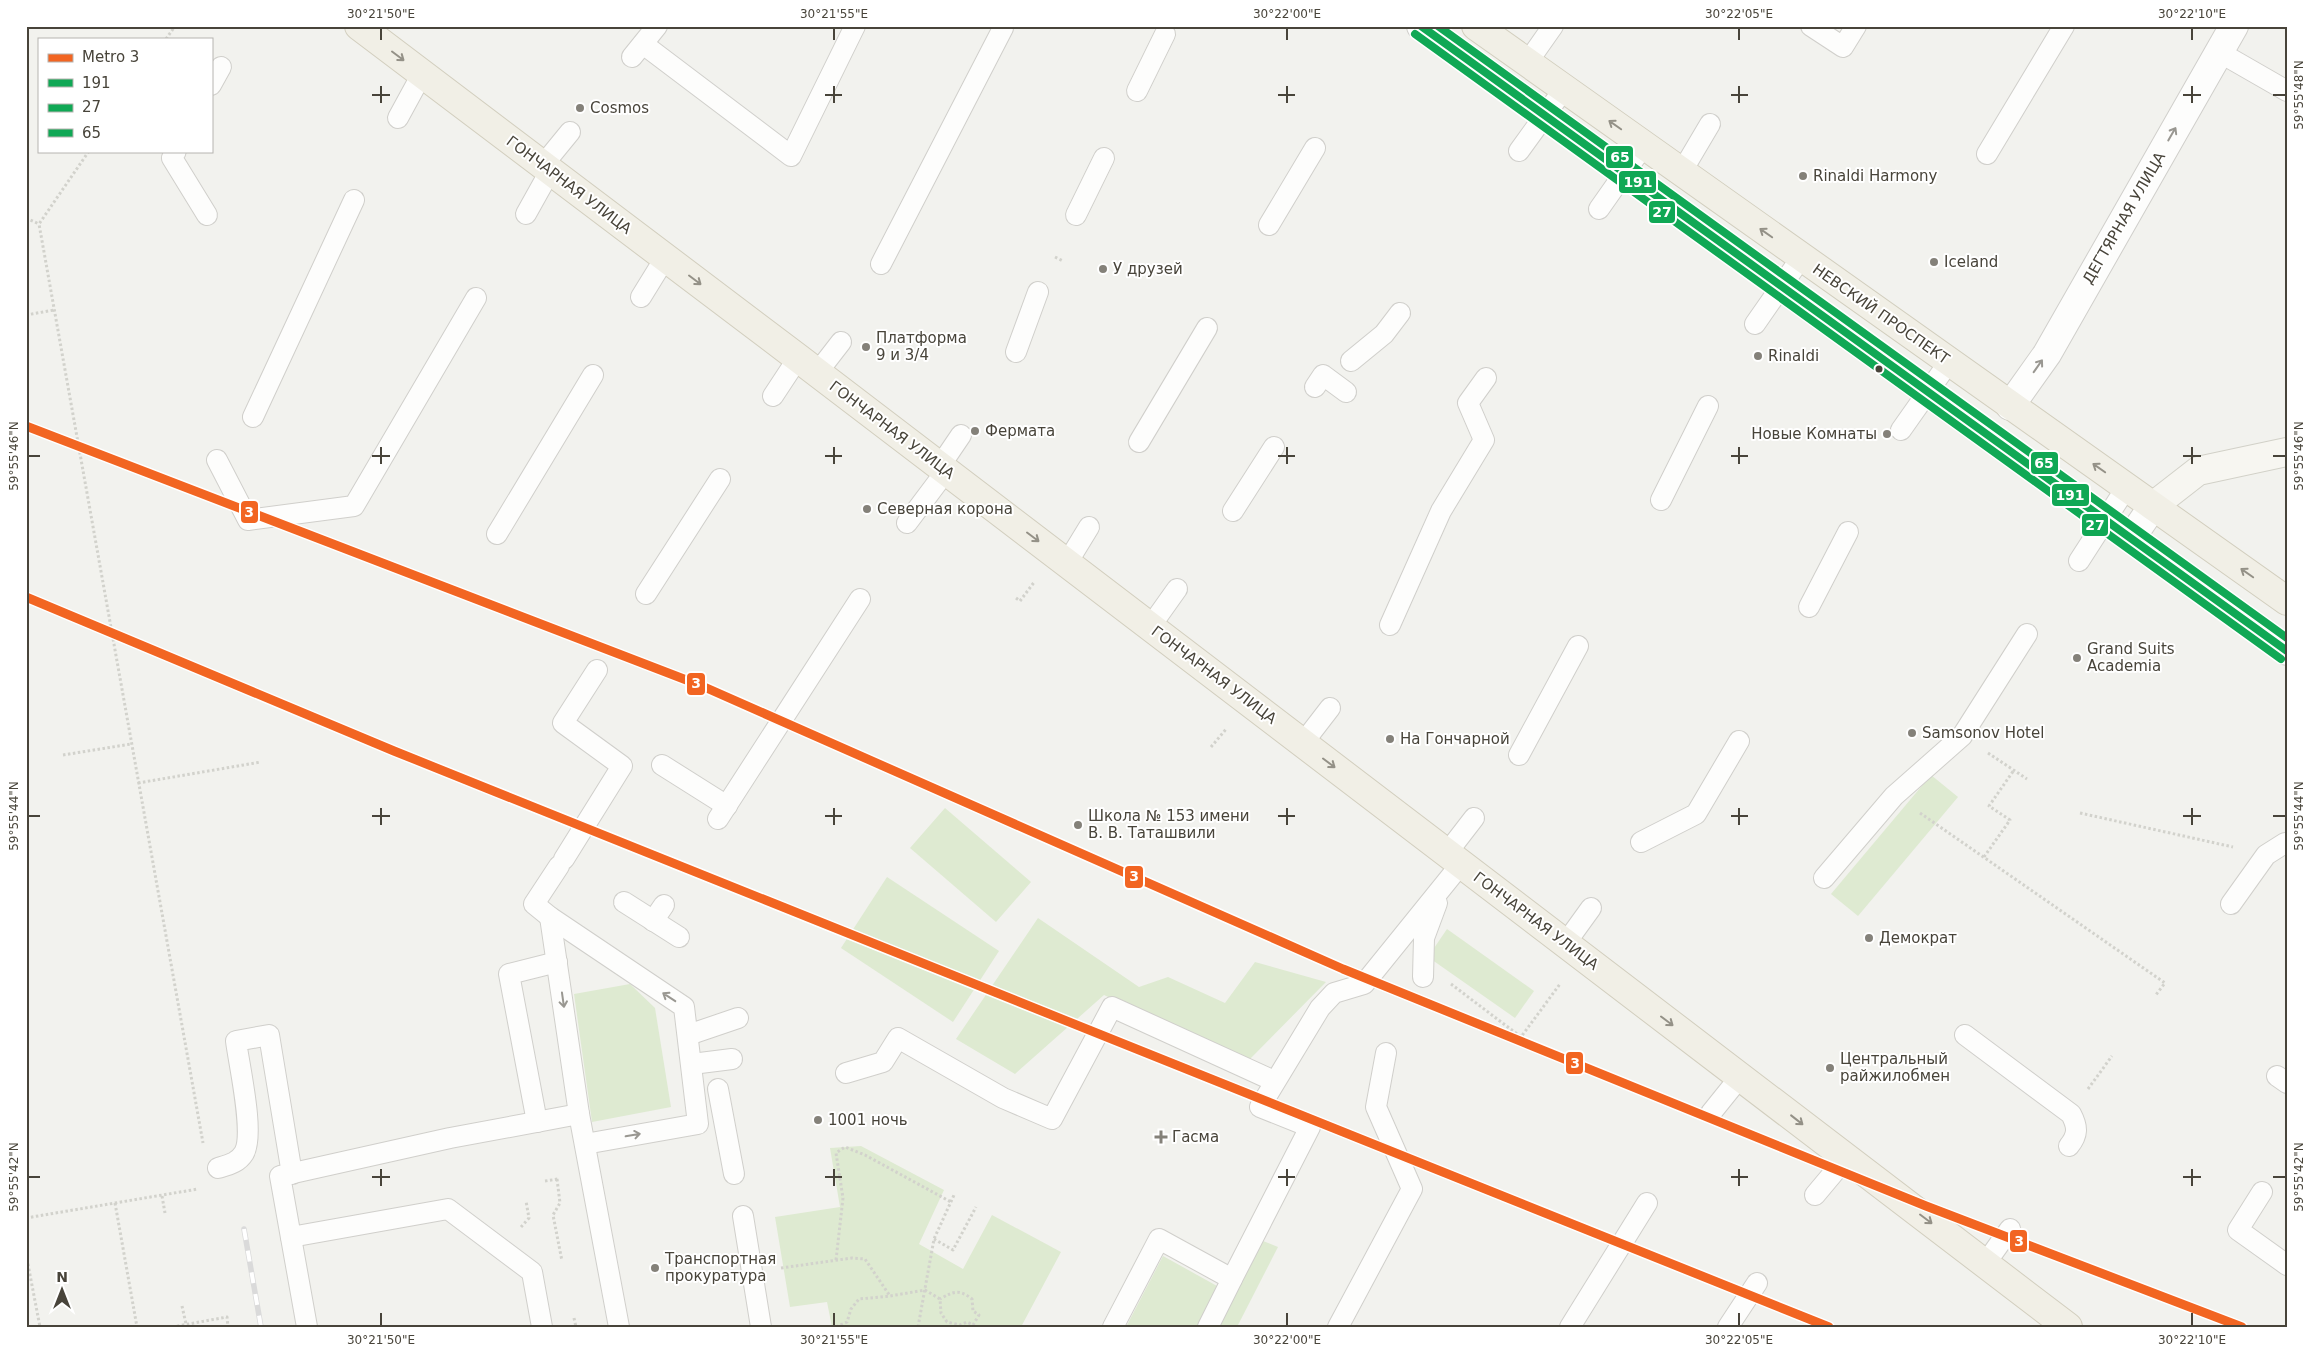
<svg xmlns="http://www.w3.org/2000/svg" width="2313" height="1353" font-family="'DejaVu Sans',sans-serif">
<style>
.green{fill:#deead1}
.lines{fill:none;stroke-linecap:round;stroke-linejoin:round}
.lane-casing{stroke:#d0cfcb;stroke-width:22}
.street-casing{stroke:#d0cfcb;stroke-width:30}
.secondary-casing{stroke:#d2d1c8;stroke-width:30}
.primary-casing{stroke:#d2cebe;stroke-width:30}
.path{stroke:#d2d2cc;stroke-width:3;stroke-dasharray:2.5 2.5;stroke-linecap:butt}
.lane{stroke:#fdfdfc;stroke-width:20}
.street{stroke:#fdfdfc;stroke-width:28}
.secondary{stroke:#f7f6f1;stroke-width:28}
.primary{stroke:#f1efe6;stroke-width:28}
.rail-casing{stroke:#dadada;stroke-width:5.5}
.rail{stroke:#fff;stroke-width:4;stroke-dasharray:11;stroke-linecap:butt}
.bus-1-casing{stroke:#fff;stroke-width:11}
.bus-2-casing{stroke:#fff;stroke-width:11}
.bus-3-casing{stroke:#fff;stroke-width:11}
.bus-1{stroke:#10a855;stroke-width:8}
.bus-2{stroke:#10a855;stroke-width:8}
.bus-3{stroke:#10a855;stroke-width:8}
.metro-1-casing{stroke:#fff;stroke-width:12}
.metro-1{stroke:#f26522;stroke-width:9}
.oneway{stroke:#949187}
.oneway2{stroke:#999791}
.ticks{fill:none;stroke:#48443a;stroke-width:2}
.poi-dot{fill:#848179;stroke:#fff;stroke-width:2}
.bus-dot{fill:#48443a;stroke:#fff;stroke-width:2}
.labels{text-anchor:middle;stroke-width:4;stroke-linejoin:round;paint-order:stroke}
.poi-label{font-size:15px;fill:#48443a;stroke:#fff;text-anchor:start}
.street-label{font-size:15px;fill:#48443a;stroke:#fff}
.line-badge{stroke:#fff;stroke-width:2}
.badge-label{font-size:14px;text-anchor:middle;font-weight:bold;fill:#fff}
.neatline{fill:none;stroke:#48443a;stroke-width:2}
.ticks-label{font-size:12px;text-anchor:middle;fill:#48443a}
</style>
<rect width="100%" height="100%" fill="#f2f2ee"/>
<!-- green -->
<g class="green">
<polygon points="1931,775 1958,797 1858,916 1831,894"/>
<polygon points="945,808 1031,882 996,922 910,848"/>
<polygon points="887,877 999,951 953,1022 841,948"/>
<polygon points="1038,918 1139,987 1168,977 1225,1003 1255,962 1326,982 1248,1061 1104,995 1015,1074 956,1039"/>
<polygon points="1447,929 1534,991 1515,1018 1428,957"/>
<polygon points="630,984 655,1008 671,1107 592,1122 574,994"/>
<polygon points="861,1146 944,1190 919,1244 963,1269 992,1215 1061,1252 1021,1327 832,1327 827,1302 790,1307 775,1217 840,1207 830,1148"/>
<polygon points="1263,1241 1278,1247 1237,1327 1218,1327"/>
<polygon points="1163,1256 1217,1286 1197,1327 1126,1327"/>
</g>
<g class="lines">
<!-- lane casing -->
<g class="lane-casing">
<g id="lane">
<polyline points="1811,26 1843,47 1856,26"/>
<polyline points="643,44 791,156 855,26"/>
<polyline points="2219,52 2287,91"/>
<polyline points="632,57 657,26"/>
<polyline points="1527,63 1553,26"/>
<polyline points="211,85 221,67"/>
<polyline points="1137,91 1165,34"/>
<polyline points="398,118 422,74"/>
<polyline points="176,151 172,158 207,215"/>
<polyline points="1519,151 1564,89"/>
<polyline points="1987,154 2064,26"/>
<polyline points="543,165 570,132"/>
<polyline points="1681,173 1710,124"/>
<polyline points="1599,209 1644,145"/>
<polyline points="526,214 550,171"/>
<polyline points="1076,215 1104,158"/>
<polyline points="1269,225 1315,148"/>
<polyline points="881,264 1003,28"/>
<polyline points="641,297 665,258"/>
<polyline points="1755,324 1801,258"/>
<polyline points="1016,352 1038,292"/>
<polyline points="1351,361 1384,334 1400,313"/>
<polyline points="817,373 841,342"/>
<polyline points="1315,387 1323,375 1346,392"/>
<polyline points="773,396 798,358"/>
<polyline points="253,417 354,200"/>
<polyline points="1901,430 1949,362"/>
<polyline points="1139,442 1207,328"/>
<polyline points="217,460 248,520 354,506 476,298"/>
<polyline points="940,466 961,435"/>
<polyline points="1661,500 1708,406"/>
<polyline points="1233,511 1274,447"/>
<polyline points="907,523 946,471"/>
<polyline points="497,534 593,375"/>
<polyline points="2079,561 2126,488"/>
<polyline points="1067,563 1089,527"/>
<polyline points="646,594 720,479"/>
<polyline points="1809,607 1848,532"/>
<polyline points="1390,625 1441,511 1484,440 1468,403 1486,378"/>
<polyline points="1150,627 1177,589"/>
<polyline points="1303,743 1330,708"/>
<polyline points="1519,755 1578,646"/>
<polyline points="662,765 727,806"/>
<polyline points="718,819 860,599"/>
<polyline points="1641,842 1696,814 1739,741"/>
<polyline points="1447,853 1474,818"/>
<polyline points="564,859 622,766 563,723 597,670"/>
<polyline points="559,866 534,904 550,917 684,1007 698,1124 585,1144"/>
<polyline points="1824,878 1894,796 1962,736 2027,634"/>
<polyline points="624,902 679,937"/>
<polyline points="2231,904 2266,855 2285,843"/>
<polyline points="550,917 579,1114 619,1327"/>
<polyline points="653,921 664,905"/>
<polyline points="1565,944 1591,908"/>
<polyline points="1423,977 1424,938 1437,903"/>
<polyline points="688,1035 738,1018"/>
<path d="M 1965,1035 L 2071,1114 C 2078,1127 2078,1135 2069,1146"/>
<polyline points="692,1064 732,1059"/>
<polyline points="846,1073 883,1062 898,1038 1003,1098 1052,1119 1112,1007 1274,1081"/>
<polyline points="2277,1076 2287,1083"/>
<polyline points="718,1089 734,1174"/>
<polyline points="1711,1113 1740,1077"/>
<polyline points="537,1122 509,974 557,962"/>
<path d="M 218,1168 C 228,1165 238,1163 244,1153 C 255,1134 239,1065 236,1041 L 269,1035 L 292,1174"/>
<polyline points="2262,1192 2238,1230 2287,1265"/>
<polyline points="1815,1195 1846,1158"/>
<polyline points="743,1216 761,1327"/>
<polyline points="291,1237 448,1209 532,1272 542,1327"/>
<polyline points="1985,1264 2010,1229"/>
<polyline points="1232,1279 1310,1127 1260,1107 1320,1008 1334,993 1364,984 1461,864"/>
<polyline points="307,1327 280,1176 450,1138 579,1114"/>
<polyline points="1113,1327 1159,1239 1232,1279 1208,1327"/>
<polyline points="1338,1327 1412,1189 1376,1107 1386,1053"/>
<polyline points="1570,1327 1647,1203"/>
<polyline points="1728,1327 1757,1283"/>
</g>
</g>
<!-- street casing -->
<g class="street-casing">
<g id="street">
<polyline points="1421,26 2287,651"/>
<polyline points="2010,406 2047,354 2234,26"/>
<polyline points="2131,538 2153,506"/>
</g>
</g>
<!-- secondary casing -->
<g class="secondary-casing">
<polyline id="secondary" points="2153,506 2198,471 2287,452"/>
</g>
<!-- primary casing -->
<g class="primary-casing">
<g id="primary">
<polyline points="359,26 798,358 2068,1327"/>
<polyline points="1476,26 2287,601"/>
</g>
</g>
<!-- path -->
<g class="path">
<polyline points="166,39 175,26"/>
<polyline points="89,151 39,224 203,1143"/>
<polyline points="26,218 39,224"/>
<polyline points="1055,257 1063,261"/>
<polyline points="26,315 54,310"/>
<polyline points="1016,598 1020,601 1035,581"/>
<polyline points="1211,747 1227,728"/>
<polyline points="1988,753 2027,779"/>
<polyline points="63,755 131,744"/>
<polyline points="138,783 261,762"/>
<polyline points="1920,813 2165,983 2155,996"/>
<polyline points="2080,813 2233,847"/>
<polyline points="1984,857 2010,820 1989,806 2014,770"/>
<polyline points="1451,984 1521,1037 1560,984"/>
<polyline points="2088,1089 2112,1056"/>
<polyline points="557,1179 560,1203 553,1215 562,1261"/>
<polyline points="545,1181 558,1179"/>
<polyline points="162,1196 165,1213"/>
<polyline points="115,1203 137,1327"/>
<polyline points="26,1218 198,1189"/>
<polyline points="521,1227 529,1218 526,1201"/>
<polyline points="934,1239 953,1250 976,1207"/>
<polyline points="26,1254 40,1327"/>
<polyline points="836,1260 843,1198 836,1153 845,1147 865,1155 951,1202"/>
<polyline points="781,1268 852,1258 865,1259 890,1296"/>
<polyline points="182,1306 186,1324"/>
<polyline points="574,1318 576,1327"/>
<polyline points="172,1327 227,1317 228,1327"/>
<path d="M 836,1327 L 847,1322 L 851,1309 L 859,1299 L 890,1296 L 925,1290 L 940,1299 L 941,1313 L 947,1322 L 960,1325 L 967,1322 L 973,1325 L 979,1315 L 973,1311 L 972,1299 C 959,1289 954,1291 940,1299"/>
<polyline points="918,1327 934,1239 954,1195"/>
</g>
<!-- lane -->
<use href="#lane" class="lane"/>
<!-- street -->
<use href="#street" class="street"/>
<!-- secondary -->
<use href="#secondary" class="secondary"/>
<!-- primary -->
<use href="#primary" class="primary"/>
<!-- rail casing -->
<g class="rail-casing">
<polyline id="rail" points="244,1229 261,1327"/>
</g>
<!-- rail -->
<use href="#rail" class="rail"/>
<!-- bus-1 casing -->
<g class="bus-1-casing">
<polyline id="bus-1" points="1421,26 2287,651"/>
</g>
<!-- bus-2 casing -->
<g class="bus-2-casing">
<polyline id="bus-2" points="1415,34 2281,659"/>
</g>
<!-- bus-3 casing -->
<g class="bus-3-casing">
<polyline id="bus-3" points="1438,26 2287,638"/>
</g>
<!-- bus-1 -->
<use href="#bus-1" class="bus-1"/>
<!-- bus-2 -->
<use href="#bus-2" class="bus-2"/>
<!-- bus-3 -->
<use href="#bus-3" class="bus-3"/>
<!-- metro-1 casing -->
<g class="metro-1-casing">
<g id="metro-1">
<polyline points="26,426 702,686 1343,969 1926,1206 2242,1327"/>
<polyline points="26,597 394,751 1829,1327"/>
</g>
</g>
<!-- metro-1 -->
<use href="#metro-1" class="metro-1"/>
</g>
<!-- one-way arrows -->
<defs><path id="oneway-shaft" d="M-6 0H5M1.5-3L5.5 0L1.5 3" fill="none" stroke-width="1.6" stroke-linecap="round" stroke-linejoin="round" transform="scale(1.25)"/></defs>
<g class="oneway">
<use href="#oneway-shaft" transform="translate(398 56) rotate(37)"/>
<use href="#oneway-shaft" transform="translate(1615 125) rotate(-145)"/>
<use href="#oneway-shaft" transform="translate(1766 233) rotate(-145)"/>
<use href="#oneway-shaft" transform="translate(695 280) rotate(37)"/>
<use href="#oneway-shaft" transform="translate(2099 468) rotate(-145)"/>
<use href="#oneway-shaft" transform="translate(1033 537) rotate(37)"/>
<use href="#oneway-shaft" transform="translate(2247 573) rotate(-145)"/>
<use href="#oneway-shaft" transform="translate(1329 763) rotate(37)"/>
<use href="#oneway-shaft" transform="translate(1667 1021) rotate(37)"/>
<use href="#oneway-shaft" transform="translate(1797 1120) rotate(38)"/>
<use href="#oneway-shaft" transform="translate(1926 1219) rotate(37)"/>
</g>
<g class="oneway2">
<use href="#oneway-shaft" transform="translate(2172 134) rotate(-60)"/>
<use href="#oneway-shaft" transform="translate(2038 366) rotate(-55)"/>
<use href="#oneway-shaft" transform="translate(669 997) rotate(-147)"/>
<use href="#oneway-shaft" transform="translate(563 1000) rotate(82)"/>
<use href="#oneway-shaft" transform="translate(633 1135) rotate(-10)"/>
</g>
<!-- ticks -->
<path class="ticks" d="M 381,28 L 381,40M 834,28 L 834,40M 1287,28 L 1287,40M 1739,28 L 1739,40M 2192,28 L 2192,40M 381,86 L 381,103M 834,86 L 834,103M 1287,86 L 1287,103M 1739,86 L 1739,103M 2192,86 L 2192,103M 372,95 L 390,95M 825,95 L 842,95M 1278,95 L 1295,95M 1731,95 L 1748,95M 2183,95 L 2201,95M 2273,95 L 2286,95M 381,447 L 381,464M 834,447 L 834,464M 1287,447 L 1287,464M 1739,447 L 1739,464M 2192,447 L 2192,464M 28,456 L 40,456M 372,456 L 390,456M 825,456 L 842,456M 1278,456 L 1295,456M 1731,456 L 1748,456M 2183,456 L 2201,456M 2273,456 L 2286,456M 381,808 L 381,825M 834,808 L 834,825M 1287,808 L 1287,825M 1739,808 L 1739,825M 2192,808 L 2192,825M 28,816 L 40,816M 372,816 L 390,816M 825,816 L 842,816M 1278,816 L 1295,816M 1731,816 L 1748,816M 2183,816 L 2201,816M 2273,816 L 2286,816M 381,1169 L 381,1186M 834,1169 L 834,1186M 1287,1169 L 1287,1186M 1739,1169 L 1739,1186M 2192,1169 L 2192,1186M 28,1177 L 40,1177M 372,1177 L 390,1177M 825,1177 L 842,1177M 1278,1177 L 1295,1177M 1731,1177 L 1748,1177M 2183,1177 L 2201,1177M 2273,1177 L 2286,1177M 381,1313 L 381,1326M 834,1313 L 834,1326M 1287,1313 L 1287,1326M 1739,1313 L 1739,1326M 2192,1313 L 2192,1326"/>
<!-- markers -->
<g class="poi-dot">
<circle cx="580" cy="108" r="5"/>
<circle cx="1803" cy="176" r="5"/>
<circle cx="1934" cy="262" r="5"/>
<circle cx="1103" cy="269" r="5"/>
<circle cx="866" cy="347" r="5"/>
<circle cx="1758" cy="356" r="5"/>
<circle cx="975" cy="431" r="5"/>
<circle cx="1887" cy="434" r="5"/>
<circle cx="867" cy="509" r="5"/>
<circle cx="2077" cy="658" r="5"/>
<circle cx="1912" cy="733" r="5"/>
<circle cx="1390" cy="739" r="5"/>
<circle cx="1078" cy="825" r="5"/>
<circle cx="1869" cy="938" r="5"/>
<circle cx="1830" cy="1068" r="5"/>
<circle cx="818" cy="1120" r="5"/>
<path d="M1158.5 1129.5h5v5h5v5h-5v5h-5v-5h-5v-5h5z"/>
<circle cx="655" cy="1268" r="5"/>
</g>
<circle class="bus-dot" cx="1879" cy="369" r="4.5"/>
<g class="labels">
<!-- poi labels -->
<g class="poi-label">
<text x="590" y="113">Cosmos</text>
<text x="1813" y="181">Rinaldi Harmony</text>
<text x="1944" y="267">Iceland</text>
<text x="1113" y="274">У друзей</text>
<text x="876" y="343">Платформа<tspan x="876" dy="17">9 и 3/4</tspan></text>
<text x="1768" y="361">Rinaldi</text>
<text x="985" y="436">Фермата</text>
<text x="1877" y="439" text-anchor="end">Новые Комнаты</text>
<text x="877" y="514">Северная корона</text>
<text x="2087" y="654">Grand Suits<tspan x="2087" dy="17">Academia</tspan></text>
<text x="1922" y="738">Samsonov Hotel</text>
<text x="1400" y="744">На Гончарной</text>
<text x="1088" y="821">Школа № 153 имени<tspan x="1088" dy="17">В. В. Таташвили</tspan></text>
<text x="1879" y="943">Демократ</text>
<text x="1840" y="1064">Центральный<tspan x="1840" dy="17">райжилобмен</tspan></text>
<text x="828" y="1125">1001 ночь</text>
<text x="1172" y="1142">Гасма</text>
<text x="665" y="1264">Транспортная<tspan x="665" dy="17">прокуратура</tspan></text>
</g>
<!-- street labels -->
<g class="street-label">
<text transform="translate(569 185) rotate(37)" y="5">ГОНЧАРНАЯ УЛИЦА</text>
<text transform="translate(2124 218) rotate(-60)" y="5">ДЕГТЯРНАЯ УЛИЦА</text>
<text transform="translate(1881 314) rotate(35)" y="5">НЕВСКИЙ ПРОСПЕКТ</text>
<text transform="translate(892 430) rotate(37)" y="5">ГОНЧАРНАЯ УЛИЦА</text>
<text transform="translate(1214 675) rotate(37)" y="5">ГОНЧАРНАЯ УЛИЦА</text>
<text transform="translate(1536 921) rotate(37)" y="5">ГОНЧАРНАЯ УЛИЦА</text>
</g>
</g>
<g class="line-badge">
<rect x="1605" y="145" width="29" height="24" rx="5" fill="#10a855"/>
<rect x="1618" y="170" width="39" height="24" rx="5" fill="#10a855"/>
<rect x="1648" y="200" width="28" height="24" rx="5" fill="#10a855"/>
<rect x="2030" y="451" width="29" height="24" rx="5" fill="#10a855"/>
<rect x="2051" y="483" width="39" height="24" rx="5" fill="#10a855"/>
<rect x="240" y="500" width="19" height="24" rx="5" fill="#f26522"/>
<rect x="2081" y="513" width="28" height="24" rx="5" fill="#10a855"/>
<rect x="686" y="672" width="20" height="24" rx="5" fill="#f26522"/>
<rect x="1124" y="865" width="20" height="24" rx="5" fill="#f26522"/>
<rect x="1565" y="1051" width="19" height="24" rx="5" fill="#f26522"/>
<rect x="2009" y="1229" width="19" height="24" rx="5" fill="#f26522"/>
</g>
<g class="badge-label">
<text x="1620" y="162">65</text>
<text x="1638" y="187">191</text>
<text x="1662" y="217">27</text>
<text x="2044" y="468">65</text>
<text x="2070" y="500">191</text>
<text x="249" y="517">3</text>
<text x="2095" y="530">27</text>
<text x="696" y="688">3</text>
<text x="1134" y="881">3</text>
<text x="1575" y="1068">3</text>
<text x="2019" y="1246">3</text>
</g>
<!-- border -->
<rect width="2313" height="1353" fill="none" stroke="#ffffff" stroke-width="55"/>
<!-- legend -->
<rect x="38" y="38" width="175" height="115" fill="#ffffff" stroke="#b6b4b0"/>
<rect x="48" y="54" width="25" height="8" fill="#f26522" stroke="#b6b4b0"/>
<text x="82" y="62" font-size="15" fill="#48443a">Metro 3</text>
<rect x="48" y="79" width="25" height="8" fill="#10a855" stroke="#b6b4b0"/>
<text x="82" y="88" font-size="15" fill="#48443a">191</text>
<rect x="48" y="104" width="25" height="8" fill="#10a855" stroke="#b6b4b0"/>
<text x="82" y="112" font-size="15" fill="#48443a">27</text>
<rect x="48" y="129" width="25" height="8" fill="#10a855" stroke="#b6b4b0"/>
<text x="82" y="138" font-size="15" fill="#48443a">65</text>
<!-- north arrow -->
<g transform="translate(62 1290)" stroke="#ffffff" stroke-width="4" paint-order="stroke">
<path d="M0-4L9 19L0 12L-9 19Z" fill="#48443a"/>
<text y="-8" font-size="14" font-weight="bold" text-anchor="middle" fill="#48443a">N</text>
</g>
<rect x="28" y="28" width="2258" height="1298" class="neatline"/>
<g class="ticks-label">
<text x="381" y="18">30°21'50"E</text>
<text x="834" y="18">30°21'55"E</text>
<text x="1287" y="18">30°22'00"E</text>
<text x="1739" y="18">30°22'05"E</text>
<text x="2192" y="18">30°22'10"E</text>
<text transform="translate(2299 95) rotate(-90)" y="4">59°55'48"N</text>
<text transform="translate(14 456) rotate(-90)" y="4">59°55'46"N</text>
<text transform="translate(2299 456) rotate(-90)" y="4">59°55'46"N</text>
<text transform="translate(14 816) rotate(-90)" y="4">59°55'44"N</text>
<text transform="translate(2299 816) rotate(-90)" y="4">59°55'44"N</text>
<text transform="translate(14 1177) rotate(-90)" y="4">59°55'42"N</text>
<text transform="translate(2299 1177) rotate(-90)" y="4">59°55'42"N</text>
<text x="381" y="1344">30°21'50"E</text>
<text x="834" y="1344">30°21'55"E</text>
<text x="1287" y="1344">30°22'00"E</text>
<text x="1739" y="1344">30°22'05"E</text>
<text x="2192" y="1344">30°22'10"E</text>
</g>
</svg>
